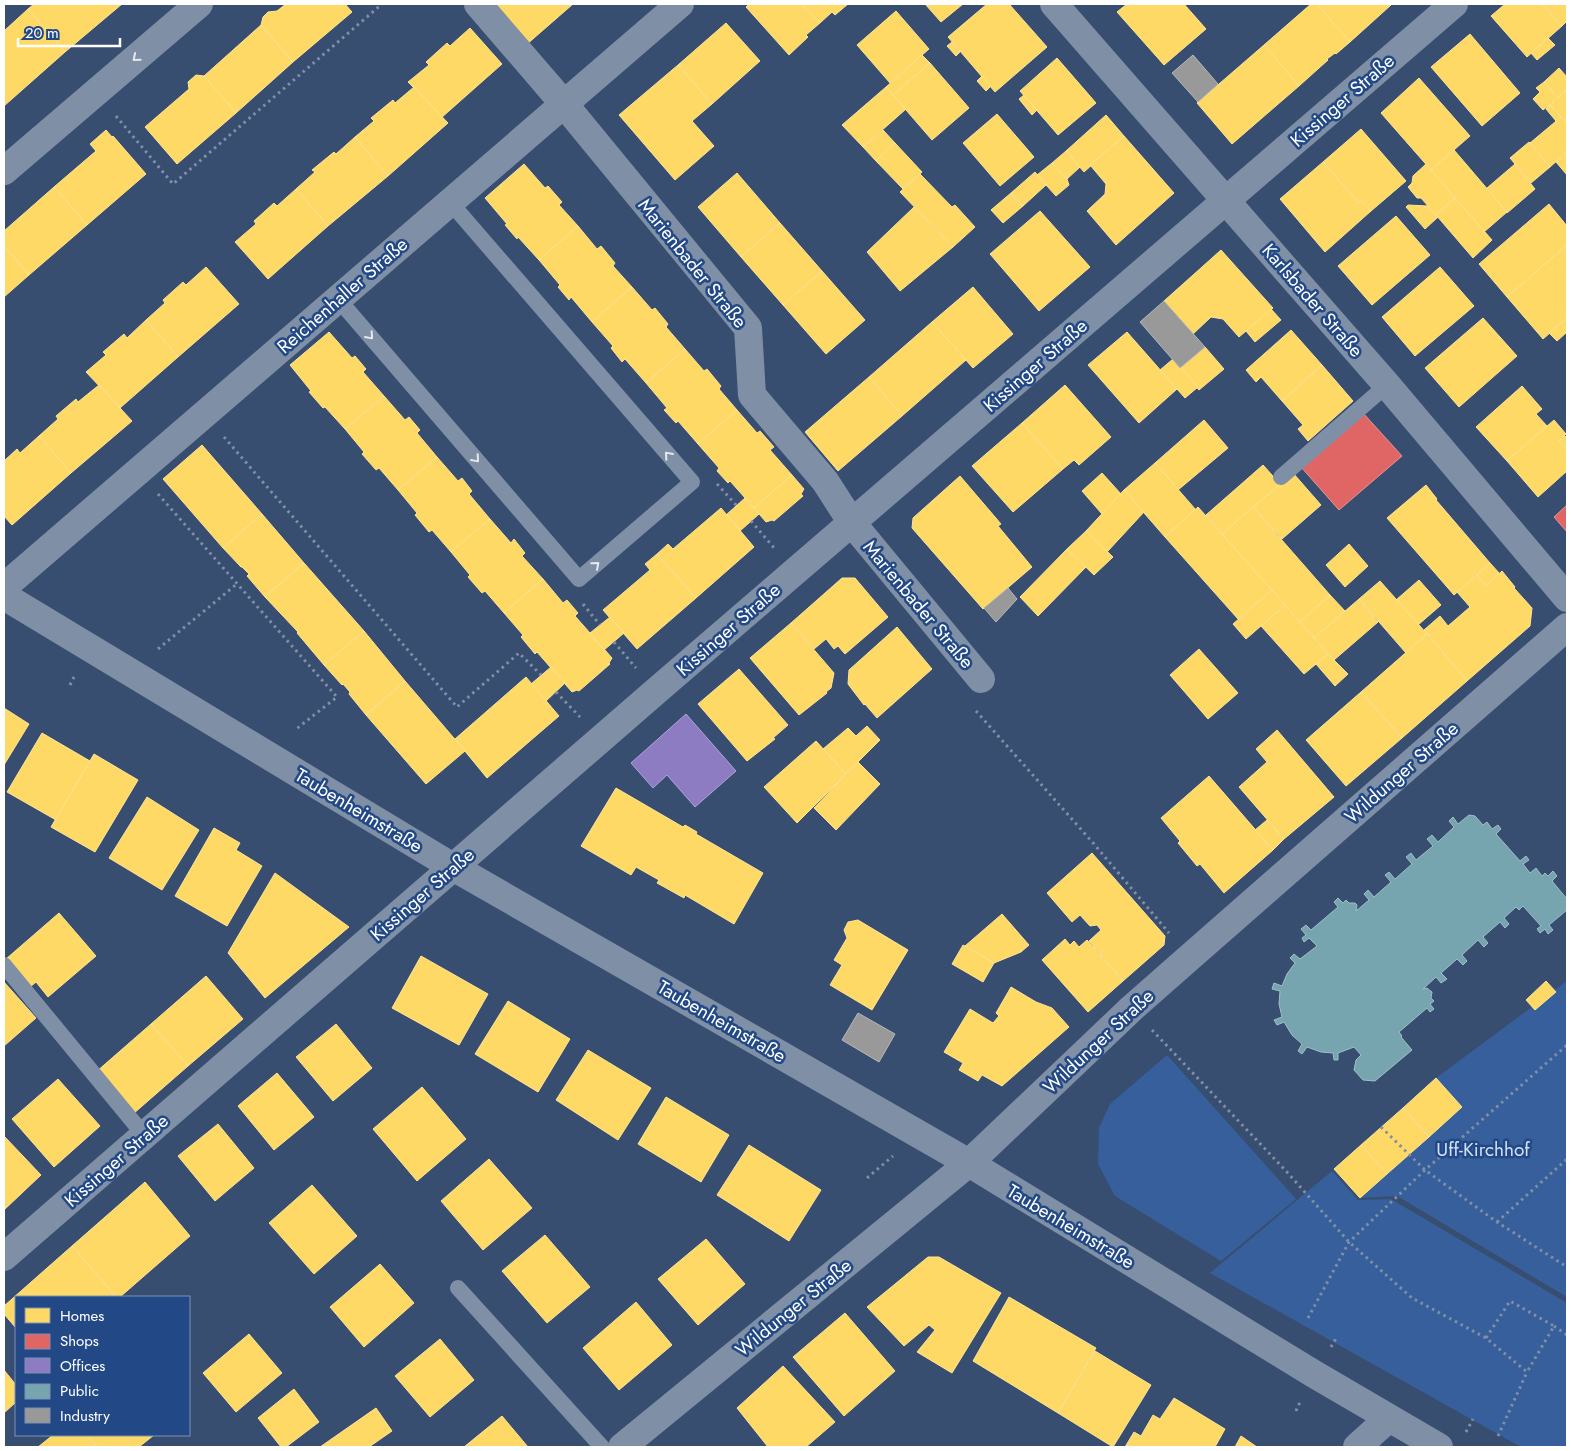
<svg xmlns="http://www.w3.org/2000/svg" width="1571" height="1451" font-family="Jost,sans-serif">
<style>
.green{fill:#365f9c}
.homes{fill:#ffd966;stroke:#ffe494}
.shops{fill:#e06666;stroke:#e99494}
.offices{fill:#8e7cc3;stroke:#b0a3d5}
.public{fill:#76a5af;stroke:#9fc0c7}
.industry{fill:#999;stroke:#b8b8b8}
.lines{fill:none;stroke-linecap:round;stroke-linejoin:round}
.path{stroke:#7f8fa5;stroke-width:3;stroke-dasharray:2.5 4;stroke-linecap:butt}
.service{stroke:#7f8fa5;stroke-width:16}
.minor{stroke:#7f8fa5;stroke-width:28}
.oneway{stroke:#e5e9ed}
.labels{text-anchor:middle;stroke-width:5;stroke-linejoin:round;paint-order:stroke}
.street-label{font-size:19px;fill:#fff;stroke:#224986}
.park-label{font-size:19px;fill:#d0e0f7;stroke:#224986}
</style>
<rect width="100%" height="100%" fill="#384e70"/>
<!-- green -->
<g class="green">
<polygon points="1567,981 1567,1297 1397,1196 1360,1198 1334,1169 1436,1078"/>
<polygon points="1167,1055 1296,1199 1221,1261 1115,1196 1098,1164 1099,1128 1110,1104"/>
<polygon points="1332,1171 1358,1200 1391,1199 1567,1303 1567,1447 1521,1447 1210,1273"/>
</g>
<!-- homes -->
<g class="homes">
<polygon points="34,4 122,4 65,52 28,9"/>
<polygon points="286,4 345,4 352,12 293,62 261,25 263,17 268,12 277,11"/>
<polygon points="499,4 573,4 526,45 494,8"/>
<polygon points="749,4 802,4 820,23 806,35 808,37 789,55 746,7"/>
<polygon points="802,4 848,4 835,15 832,12 820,23"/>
<polygon points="925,4 963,4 941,22"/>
<polygon points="987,4 1009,4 1047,47 995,92 948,37"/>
<polygon points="1127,4 1184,4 1206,29 1164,65 1117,12"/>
<polygon points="1311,4 1317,4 1350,42 1336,54 1335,53 1327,59 1328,60 1299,86 1264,45"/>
<polygon points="1317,4 1390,4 1391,5 1350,42"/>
<polygon points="1505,4 1542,4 1562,26 1527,57 1491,16"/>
<polygon points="1542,4 1567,4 1567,21 1562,26"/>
<polygon points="28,9 65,52 4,106 4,31"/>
<polygon points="896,11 929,49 890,83 857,45"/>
<polygon points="726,23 760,61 712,104 678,65"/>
<polygon points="261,25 293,62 236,113 204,76"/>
<polygon points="470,28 502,64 441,118 414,87 413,87 408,82 429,65 426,62 447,43 450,46"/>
<polygon points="1470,34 1520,93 1482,126 1431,67"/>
<polygon points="1548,38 1555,45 1537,60 1531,53"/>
<polygon points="952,42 960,52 956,56 947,46"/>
<polygon points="1264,45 1299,86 1232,144 1197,103"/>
<polygon points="922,55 930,63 893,95 886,87"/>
<polygon points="1057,58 1096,103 1058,135 1020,91"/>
<polygon points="930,63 969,108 932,140 893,95"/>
<polygon points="678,65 712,104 692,121 714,146 675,180 619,115"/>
<polygon points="1559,68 1567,77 1567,89 1558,98 1544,82"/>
<polygon points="196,75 204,76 236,113 177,164 145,127 189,89 188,82"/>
<polygon points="982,76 991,86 986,91 977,81"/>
<polygon points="1419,78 1470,136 1431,170 1381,113"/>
<polygon points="1544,82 1558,98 1543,110 1533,99 1540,92 1536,88"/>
<polygon points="414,87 448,123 388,176 355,137 374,121 371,118 393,100 395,103"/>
<polygon points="886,87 906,109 863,147 842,125"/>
<polygon points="1567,89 1567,124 1550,105"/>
<polygon points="1024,95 1037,110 1032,115 1019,99"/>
<polygon points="1550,105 1561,117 1556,121 1546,109"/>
<polygon points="997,114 1034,157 1000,186 963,143"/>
<polygon points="1106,115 1124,136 1084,172 1066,151"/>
<polygon points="1561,117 1567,124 1567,152 1550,167 1530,143"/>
<polygon points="1361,129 1406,181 1371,211 1362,201 1359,203 1323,162"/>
<polygon points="106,130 112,137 113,136 146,174 87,225 54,187 96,151 90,144"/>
<polygon points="883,130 895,143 876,161 863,147"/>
<polygon points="1124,136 1174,193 1116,245 1087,211 1105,194 1106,184 1090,165"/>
<polygon points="355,137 388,176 328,226 296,189 315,172 312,170 334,152 336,154"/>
<polygon points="1529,142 1550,167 1531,183 1510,158"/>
<polygon points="895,143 922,172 903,189 876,161"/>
<polygon points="1454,150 1507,212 1484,232 1431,170"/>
<polygon points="1066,151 1080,167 1067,179 1052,163"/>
<polygon points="1567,152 1567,175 1556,162"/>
<polygon points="1323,162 1359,203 1362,201 1371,211 1325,252 1280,199"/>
<polygon points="1052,163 1067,179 1069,185 1056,196 1037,175"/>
<polygon points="524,164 545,188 548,186 562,202 559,205 578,226 539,260 518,237 517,239 505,225 507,224 485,198"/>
<polygon points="1426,164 1455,198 1436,215 1421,198 1417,198 1408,187 1412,183 1413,176"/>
<polygon points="1515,164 1535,189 1507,213 1487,188"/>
<polygon points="1035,172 1046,185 1023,206 1011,193"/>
<polygon points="737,173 780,223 741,257 698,207"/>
<polygon points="920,174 952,207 955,205 975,227 953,247 900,192"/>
<polygon points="54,187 87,225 29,275 4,246 4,231"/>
<polygon points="296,189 328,226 268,279 235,242 256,224 254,221 274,203 277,206"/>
<polygon points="1011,193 1023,206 1003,223 991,210"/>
<polygon points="1455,198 1492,240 1473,258 1436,215"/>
<polygon points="1549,204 1567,226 1567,245 1507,297 1479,264"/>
<polygon points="1408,205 1428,206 1438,217 1425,229 1406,207"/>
<polygon points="914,207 953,247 900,291 867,252"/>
<polygon points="1040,211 1090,267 1039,311 990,254"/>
<polygon points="1396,216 1430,255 1372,305 1338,266"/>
<polygon points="780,223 822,271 783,305 741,257"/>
<polygon points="578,226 597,249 601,246 615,263 613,266 632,287 592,322 571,297 569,300 558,287 560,285 539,260"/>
<polygon points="1567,245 1567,318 1543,339 1507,297"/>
<polygon points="4,246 29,275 4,297"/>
<polygon points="1221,250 1273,308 1239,337 1223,319 1211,317 1193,334 1164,301"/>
<polygon points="206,267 239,304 178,357 146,320 165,303 163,300 183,282 186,285"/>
<polygon points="1440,267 1474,306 1415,356 1382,317"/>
<polygon points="822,271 865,320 826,354 783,305"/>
<polygon points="632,287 652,310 655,308 668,324 666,327 685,349 646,383 625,359 622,362 611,348 613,346 592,322"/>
<polygon points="973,287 1013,334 973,368 932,322"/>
<polygon points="1271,309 1281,320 1255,342 1246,331"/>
<polygon points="1483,318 1517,356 1459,407 1425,368"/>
<polygon points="1567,318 1567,332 1557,341 1549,333"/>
<polygon points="146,320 178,357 120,408 86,372 106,355 103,352 124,334 127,338"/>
<polygon points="932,322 966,360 902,416 869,377"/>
<polygon points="1291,330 1322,365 1282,401 1261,377 1256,382 1246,370"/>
<polygon points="329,332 352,358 355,356 366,369 363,372 384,396 345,429 325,407 323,408 309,392 311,391 290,365"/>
<polygon points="1127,332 1177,389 1139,423 1088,365"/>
<polygon points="1205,347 1224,369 1199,390 1180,368"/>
<polygon points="685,349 704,371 707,369 721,386 719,389 737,410 698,444 678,421 676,423 664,410 667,408 646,383"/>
<polygon points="1173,359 1198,387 1185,398 1160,370"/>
<polygon points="1322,365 1353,401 1308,441 1298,429 1303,425 1282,401"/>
<polygon points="869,377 902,416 838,471 805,432"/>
<polygon points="99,385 132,421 71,473 39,436 58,419 56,416 76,399 78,402"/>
<polygon points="1065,385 1111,437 1079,465 1074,460 1063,469 1022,423"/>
<polygon points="1522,386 1542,409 1536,414 1547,426 1507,461 1476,427"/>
<polygon points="384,396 405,420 409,417 420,430 417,433 437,457 398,490 379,468 376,470 362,454 364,452 345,429"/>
<polygon points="737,410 757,433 760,431 774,447 770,450 792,475 754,508 730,481 728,483 717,471 719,468 698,444"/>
<polygon points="1204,420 1228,448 1178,490 1155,463"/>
<polygon points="1554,420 1566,434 1559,441 1567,450 1567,471 1538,497 1507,461"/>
<polygon points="1022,423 1063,469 1013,512 972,466"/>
<polygon points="39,436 71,473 12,525 4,516 4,461 17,449 20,453"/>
<polygon points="1565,436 1567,439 1567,450 1559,441"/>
<polygon points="202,445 262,514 223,548 163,479"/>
<polygon points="437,457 458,481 462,478 472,491 469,494 490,519 451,552 432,530 429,532 415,515 417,513 398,490"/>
<polygon points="1155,463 1196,510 1165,537 1124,490"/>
<polygon points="1263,465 1280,484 1222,534 1206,515"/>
<polygon points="1102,473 1121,494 1102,514 1082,491"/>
<polygon points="1293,473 1321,505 1282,539 1253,507"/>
<polygon points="792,475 804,489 801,494 803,496 774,521 772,520 766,522 754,508"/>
<polygon points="960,476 1001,524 998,526 1032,567 983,609 912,528 913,518"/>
<polygon points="1426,485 1437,499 1436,500 1490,563 1454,595 1387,518"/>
<polygon points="1124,490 1144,512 1107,552 1086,531"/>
<polygon points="745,498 759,514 740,531 726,515"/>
<polygon points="1198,507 1272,590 1238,619 1165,537"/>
<polygon points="1253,507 1330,595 1300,622 1222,534"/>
<polygon points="721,508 754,547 696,598 657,554 668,544 673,549"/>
<polygon points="262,514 304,563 265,597 247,576 249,574 242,567 241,567 223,548"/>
<polygon points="490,519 511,543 514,539 525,553 522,556 543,579 504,613 485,591 482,593 468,577 470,575 451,552"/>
<polygon points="1086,531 1113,557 1094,575 1067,549"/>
<polygon points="1349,544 1368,566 1345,587 1326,565"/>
<polygon points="1067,549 1086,567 1038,616 1020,597"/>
<polygon points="657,554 696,598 637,649 603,610 650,570 645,564"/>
<polygon points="304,563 364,631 324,665 297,633 298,632 265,597"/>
<polygon points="1490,563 1500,574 1486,586 1477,575"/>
<polygon points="1502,571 1515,587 1514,588 1532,608 1530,626 1467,681 1424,630 1440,616 1448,626 1470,607 1457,592 1477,575 1486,586"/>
<polygon points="842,578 855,578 888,617 845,654 838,646 834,649 826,639 814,649 791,623"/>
<polygon points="543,579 563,603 567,600 578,613 575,616 612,658 609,663 610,664 579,691 577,690 572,692 537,652 535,654 521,637 523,635 504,613"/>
<polygon points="1419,580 1441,605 1418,625 1396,600"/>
<polygon points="1380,581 1427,634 1406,653 1359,599"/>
<polygon points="1272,590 1285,605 1246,639 1233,624"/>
<polygon points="1330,595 1345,611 1314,638 1300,622"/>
<polygon points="1359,599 1378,622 1334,660 1314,638"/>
<polygon points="1285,605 1328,654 1304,674 1261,626"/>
<polygon points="610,617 624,633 604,650 590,633"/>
<polygon points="791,623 834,673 831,688 826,692 827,693 799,715 750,658"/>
<polygon points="897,627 932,669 877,718 865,704 864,705 848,684 849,670"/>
<polygon points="364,631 405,681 366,715 349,694 350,692 343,684 342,685 324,665"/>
<polygon points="1427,634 1467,681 1402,738 1361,692"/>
<polygon points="1199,649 1238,693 1208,719 1170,675"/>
<polygon points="1328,654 1348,674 1335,686 1316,664"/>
<polygon points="551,667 565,683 546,701 531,684"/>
<polygon points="739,669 788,725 773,738 775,739 747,761 698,704"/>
<polygon points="526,677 559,716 487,778 455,739"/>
<polygon points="405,681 465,751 426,784 366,715"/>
<polygon points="1361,692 1402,738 1346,786 1306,740"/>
<polygon points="4,708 29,724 4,765"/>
<polygon points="867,726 880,740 846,774 823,749 848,728 856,736"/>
<polygon points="1277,730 1334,797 1284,839 1239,787 1267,762 1256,749"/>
<polygon points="42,733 90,761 56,820 7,792"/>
<polygon points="816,741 846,774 797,823 764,787"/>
<polygon points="94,754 138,780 95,852 51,827"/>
<polygon points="858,762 880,784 836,830 814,808"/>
<polygon points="1209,776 1273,850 1224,893 1200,864 1197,866 1178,843 1180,841 1161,818"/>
<polygon points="616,788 683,827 685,825 697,832 696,834 763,873 734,924 685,895 684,898 657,883 659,880 636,867 631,875 581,846"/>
<polygon points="147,797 199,830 162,890 109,858"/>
<polygon points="1267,820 1284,839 1273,850 1255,830"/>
<polygon points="214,828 240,843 236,850 262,866 227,926 175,896"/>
<polygon points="1092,853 1165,936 1164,945 1123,981 1089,941 1101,930 1097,925 1090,926 1080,915 1072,922 1047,893"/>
<polygon points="275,873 349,927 265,998 228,953"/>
<polygon points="59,913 96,956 48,997 36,982 30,987 6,959"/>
<polygon points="1002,914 1029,945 1021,952 994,963 965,946"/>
<polygon points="858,920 908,950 872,1010 830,985 842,965 834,960 847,938 844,930 848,922"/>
<polygon points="1065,939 1070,945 1074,941 1079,947 1087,940 1123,981 1088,1012 1042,960"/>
<polygon points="963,945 994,963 983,982 952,964"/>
<polygon points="421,956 488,994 459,1045 392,1008"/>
<polygon points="206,976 243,1019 188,1066 151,1024"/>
<polygon points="1546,981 1556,992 1535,1010 1526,1000"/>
<polygon points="4,982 36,1018 4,1046"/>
<polygon points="1011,987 1036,1002 1052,1008 1069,1027 1002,1086 982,1075 978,1081 959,1070 963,1063 944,1052 970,1009 993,1023 999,1016 996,1013"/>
<polygon points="508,1001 570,1039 538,1092 475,1054"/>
<polygon points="151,1024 188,1066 133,1114 96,1072"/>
<polygon points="336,1024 372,1068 333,1101 296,1057"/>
<polygon points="588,1050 651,1088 618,1140 556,1100"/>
<polygon points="277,1073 314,1117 274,1150 238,1106"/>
<polygon points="1436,1078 1462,1107 1429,1137 1403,1108"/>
<polygon points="58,1079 100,1126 54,1167 12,1119"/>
<polygon points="422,1087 466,1139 417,1181 373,1129"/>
<polygon points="666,1097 729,1135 701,1182 638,1144"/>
<polygon points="1403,1108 1429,1137 1387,1174 1361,1145"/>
<polygon points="218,1124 254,1168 215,1201 178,1156"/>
<polygon points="4,1136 41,1175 4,1210"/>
<polygon points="749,1145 821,1190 789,1241 717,1195"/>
<polygon points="1361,1145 1387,1174 1360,1198 1334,1169"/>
<polygon points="489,1159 532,1208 483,1250 441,1201"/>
<polygon points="145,1182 190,1236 120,1297 116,1297 72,1246"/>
<polygon points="312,1185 357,1236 314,1274 269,1223"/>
<polygon points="545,1235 590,1287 547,1323 502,1271"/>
<polygon points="706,1239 745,1284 698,1325 658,1279"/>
<polygon points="72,1246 116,1297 16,1297 16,1328 4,1314 4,1306"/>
<polygon points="928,1257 939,1257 1001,1293 952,1373 917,1352 935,1330 929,1325 904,1346 867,1307"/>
<polygon points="380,1264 414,1303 364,1347 330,1307"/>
<polygon points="1009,1297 1096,1348 1058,1413 973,1361"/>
<polygon points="636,1302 672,1345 619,1390 583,1348"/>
<polygon points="845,1313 895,1371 844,1416 793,1357"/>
<polygon points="249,1334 282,1373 236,1412 203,1373"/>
<polygon points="440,1339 474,1380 430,1417 395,1376"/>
<polygon points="1095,1351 1151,1385 1113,1447 1058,1413"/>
<polygon points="783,1366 835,1422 806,1447 768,1447 737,1408"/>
<polygon points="4,1370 16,1385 16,1402 4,1413"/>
<polygon points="294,1389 319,1422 286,1447 281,1447 258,1418"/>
<polygon points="1174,1398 1225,1429 1215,1447 1125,1447 1134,1432 1141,1436 1153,1415 1160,1419"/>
<polygon points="376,1408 392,1431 369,1447 320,1447"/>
<polygon points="502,1416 528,1447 464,1447"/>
<polygon points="53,1435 87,1435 98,1447 38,1447"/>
<polygon points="87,1435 154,1435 139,1447 98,1447"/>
<polygon points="1241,1436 1257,1447 1235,1447"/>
</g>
<!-- shops -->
<g class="shops">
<polygon points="1363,413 1402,456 1339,510 1301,467"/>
<polygon points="1567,505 1567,532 1554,517"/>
</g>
<!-- offices -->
<polygon class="offices" points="686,714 736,771 695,807 667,775 653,788 631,763"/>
<!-- public -->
<polygon class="public" points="1469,815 1475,816 1483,825 1487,822 1492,829 1498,825 1501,829 1496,834 1520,861 1526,856 1529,860 1523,864 1530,873 1536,868 1542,876 1545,873 1548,876 1553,871 1557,876 1552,881 1567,899 1567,910 1549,925 1553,930 1548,934 1545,929 1540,933 1537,929 1541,926 1523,906 1519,910 1516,907 1504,918 1509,924 1505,928 1500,922 1483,937 1488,943 1484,947 1478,940 1462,955 1467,961 1463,965 1457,959 1441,973 1447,979 1441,983 1436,977 1423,989 1427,988 1432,992 1431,998 1434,1001 1430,1004 1434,1009 1430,1012 1427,1008 1399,1032 1402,1036 1401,1037 1412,1050 1375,1081 1363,1080 1354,1070 1356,1060 1361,1055 1354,1047 1338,1053 1338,1060 1334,1060 1333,1053 1321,1052 1307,1047 1302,1054 1298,1051 1302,1044 1292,1035 1284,1022 1277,1025 1274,1020 1282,1017 1279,1004 1280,991 1272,989 1274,983 1282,986 1287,974 1295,963 1290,958 1294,954 1300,959 1317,946 1309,938 1304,942 1302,938 1306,935 1301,929 1306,925 1311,930 1338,907 1334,902 1338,898 1343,903 1346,900 1349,903 1355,903 1357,905 1356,911 1369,900 1364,894 1368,890 1374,897 1391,882 1385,875 1389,872 1395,879 1412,864 1406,857 1411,853 1416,860 1433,846 1427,839 1432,835 1438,842 1454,827 1449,821 1453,817 1458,824"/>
<!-- industry -->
<g class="industry">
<polygon points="1193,55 1218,84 1198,102 1172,73"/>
<polygon points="1164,301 1205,347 1180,368 1140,322"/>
<polygon points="1008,588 1017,599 996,622 984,608"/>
<polygon points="858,1013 895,1034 879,1062 842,1040"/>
</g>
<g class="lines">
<!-- path -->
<g class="path">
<polyline points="116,116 173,184 382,4"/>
<polyline points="224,437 457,707 519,653 541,675"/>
<polyline points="717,484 737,506"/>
<polyline points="158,494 337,697 295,730"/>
<polyline points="751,521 775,549"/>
<polyline points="583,604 600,625"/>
<polyline points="614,642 636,668"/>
<polyline points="158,649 238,583"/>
<polyline points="70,685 75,675"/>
<polyline points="556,692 580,717"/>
<polyline points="976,711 1094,844 1169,933"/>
<polyline points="1152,1030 1287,1172 1349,1242 1412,1298 1486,1338 1527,1372 1554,1326 1510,1301 1486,1338"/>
<polyline points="1381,1127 1425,1170 1497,1222 1567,1267"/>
<polyline points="867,1178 893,1156"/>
<polyline points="1497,1222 1567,1159"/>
<polyline points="1308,1318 1349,1242 1425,1170 1567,1045"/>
<polyline points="1554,1326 1567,1335"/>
<polyline points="1331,1347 1337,1337"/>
<polyline points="1296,1411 1300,1402"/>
<polyline points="1466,1432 1473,1419"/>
<polyline points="1498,1436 1527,1372"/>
</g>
<!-- service -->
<g class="service">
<polyline points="338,299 579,579 692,482 450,202"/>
<polyline points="1281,477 1387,385"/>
<polyline points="4,965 144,1135"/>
<polyline points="458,1288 602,1447"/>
</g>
<!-- minor -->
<g class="minor">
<polyline points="478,4 564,104 748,328 752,395 825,481 852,523 981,679"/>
<polyline points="1054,4 1387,385 1567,598"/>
<polyline points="4,171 199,4"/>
<polyline points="4,587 680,4"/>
<polyline points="4,596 453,867 969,1163 1314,1374 1439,1447"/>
<polyline points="4,1257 655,692 1454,4"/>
<polyline points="622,1447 969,1163 1132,1008 1190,957 1567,627"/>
<polyline points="1357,1447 1388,1419"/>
</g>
</g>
<!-- one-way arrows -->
<defs><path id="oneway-chevron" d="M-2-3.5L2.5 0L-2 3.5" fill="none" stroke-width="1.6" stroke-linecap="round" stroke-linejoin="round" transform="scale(1.25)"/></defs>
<g class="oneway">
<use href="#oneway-chevron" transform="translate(136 58) rotate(140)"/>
<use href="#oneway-chevron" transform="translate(370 336) rotate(49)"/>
<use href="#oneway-chevron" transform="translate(668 455) rotate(-131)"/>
<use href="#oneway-chevron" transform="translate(476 459) rotate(49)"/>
<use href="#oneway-chevron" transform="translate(596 565) rotate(-41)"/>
</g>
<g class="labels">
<!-- street labels -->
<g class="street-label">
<text transform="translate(1342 100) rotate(-41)" y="7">Kissinger Straße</text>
<text transform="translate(693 263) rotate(51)" y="7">Marienbader Straße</text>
<text transform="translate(342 295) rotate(-41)" y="7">Reichenhaller Straße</text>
<text transform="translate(1313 300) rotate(49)" y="7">Karlsbader Straße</text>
<text transform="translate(1035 365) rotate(-41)" y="7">Kissinger Straße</text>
<text transform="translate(919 604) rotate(50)" y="7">Marienbader Straße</text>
<text transform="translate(728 629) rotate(-41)" y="7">Kissinger Straße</text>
<text transform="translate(1401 772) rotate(-41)" y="7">Wildunger Straße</text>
<text transform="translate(359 810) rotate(31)" y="7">Taubenheimstraße</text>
<text transform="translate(422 894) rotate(-41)" y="7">Kissinger Straße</text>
<text transform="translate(722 1021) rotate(30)" y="7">Taubenheimstraße</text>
<text transform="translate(1098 1041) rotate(-43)" y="7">Wildunger Straße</text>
<text transform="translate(116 1160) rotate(-41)" y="7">Kissinger Straße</text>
<text transform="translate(1071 1226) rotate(31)" y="7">Taubenheimstraße</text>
<text transform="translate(793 1307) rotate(-39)" y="7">Wildunger Straße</text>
</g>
<!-- park labels -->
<g class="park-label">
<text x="1483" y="1156">Uff-Kirchhof</text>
</g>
</g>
<!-- border -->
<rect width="1571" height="1451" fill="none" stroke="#ffffff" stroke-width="10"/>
<!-- legend -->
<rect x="15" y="1296" width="175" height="140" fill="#224986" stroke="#7a92b6"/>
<rect x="25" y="1308" width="25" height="15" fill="#ffd966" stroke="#7a92b6"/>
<text x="60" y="1321" font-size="15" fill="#ffffff">Homes</text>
<rect x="25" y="1334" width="25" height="15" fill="#e06666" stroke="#7a92b6"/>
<text x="60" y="1346" font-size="15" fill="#ffffff">Shops</text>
<rect x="25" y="1358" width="25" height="15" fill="#8e7cc3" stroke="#7a92b6"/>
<text x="60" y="1371" font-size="15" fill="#ffffff">Offices</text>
<rect x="25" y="1384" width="25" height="15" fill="#76a5af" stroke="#7a92b6"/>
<text x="60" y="1396" font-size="15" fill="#ffffff">Public</text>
<rect x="25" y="1408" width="25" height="15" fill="#999999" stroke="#7a92b6"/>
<text x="60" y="1421" font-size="15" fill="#ffffff">Industry</text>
<!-- scale -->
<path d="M18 38v8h102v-8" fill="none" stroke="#ffffff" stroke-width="2.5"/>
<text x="25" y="38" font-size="15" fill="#ffffff" stroke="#224986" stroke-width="4" paint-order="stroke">20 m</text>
</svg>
